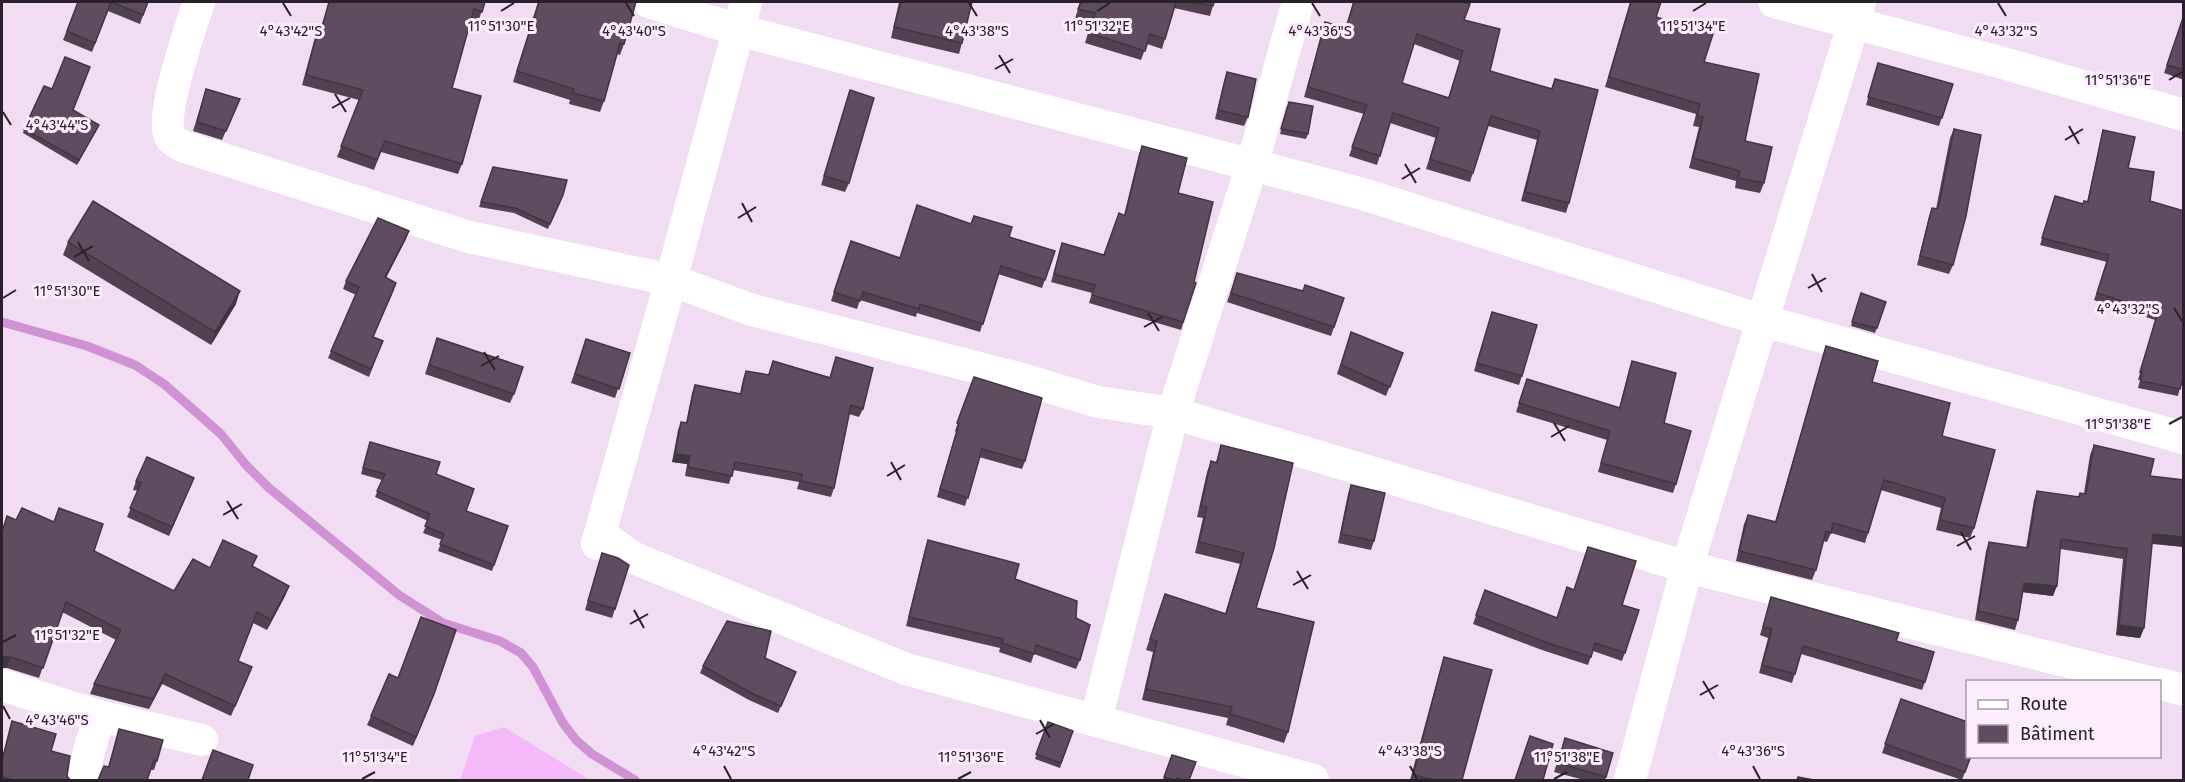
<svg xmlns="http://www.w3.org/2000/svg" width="2185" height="782" font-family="'Fira Sans',sans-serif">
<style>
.green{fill:#f3b9f8}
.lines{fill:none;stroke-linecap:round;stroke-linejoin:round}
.stream{stroke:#cf92d3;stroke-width:9}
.street{stroke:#fff;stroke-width:32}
.wall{fill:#524153;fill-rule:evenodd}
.shaded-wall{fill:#423543}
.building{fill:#5f4c60;stroke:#423543;stroke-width:1.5;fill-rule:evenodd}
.ticks{fill:none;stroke:#292129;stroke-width:2}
.ticks-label{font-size:15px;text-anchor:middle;fill:#292129;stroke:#fdebfe;stroke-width:6;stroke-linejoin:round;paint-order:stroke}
</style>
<rect width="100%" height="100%" fill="#f2dcf4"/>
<!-- green -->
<polygon class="green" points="504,727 590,780 460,780 475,736"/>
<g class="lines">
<!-- stream -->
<polyline class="stream" points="2,322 87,346 135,365 164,384 221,434 246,465 269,488 399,595 443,623 500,641 521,653 533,667 563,723 576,740 592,754 635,780"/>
<!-- street -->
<g class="street">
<path d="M 199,2 C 192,24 157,121 171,138 C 173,141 179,144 182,146 L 469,237 L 671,280 L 752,310 L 1022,379 L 1098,402 L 1173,413 L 1687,567 L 2149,682"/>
<polyline points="649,2 738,30 1363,194 1761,320 2184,438"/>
<polyline points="746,2 671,280 597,544 611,542 634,558 906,669 1313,780"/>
<polyline points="1774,2 1996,61 2184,115"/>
<polyline points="2160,684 2184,690"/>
<polyline points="2,685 99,716 202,740"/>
<polyline points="1096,720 1173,413 1252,165 1298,2"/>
<polyline points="81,780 99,716"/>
<polyline points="1630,780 1687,567 1860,2"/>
</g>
</g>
<!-- wall -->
<g class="wall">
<polygon points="78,2 148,2 140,24 108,11 92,52 63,40"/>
<polygon points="329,2 485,2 478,22 471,20 452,88 462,164 458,174 381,152 374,170 337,157 359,100 302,85 314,41 318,30 320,31"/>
<polygon points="538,2 636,2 624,44 620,55 617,54 604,101 600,112 569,104 570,100 513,82"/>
<polygon points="899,2 972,2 962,43 959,54 891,38"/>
<polygon points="1080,2 1214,2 1210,16 1174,8 1162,49 1147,44 1141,60 1085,43 1091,23 1075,19"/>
<path d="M 1353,2 L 1462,2 L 1464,20 L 1490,71 L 1551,89 L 1555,79 L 1569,203 L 1566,213 L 1521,201 L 1537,140 L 1488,126 L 1470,182 L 1426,169 L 1436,138 L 1390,123 L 1377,165 L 1349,156 L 1364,114 L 1304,97 L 1325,22 L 1346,27 ZM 1414,44 L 1460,61 L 1448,98 L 1402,83 Z"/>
<polygon points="1630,2 1661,2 1656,17 1704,62 1745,141 1764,183 1760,193 1735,188 1736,181 1689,168 1699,127 1693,126 1696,114 1605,87"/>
<polygon points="2184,14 2184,80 2164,73"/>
<polygon points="1878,63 1953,84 1939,126 1866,105"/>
<polygon points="1227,72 1248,117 1244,126 1215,119 1224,81"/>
<polygon points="206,89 240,99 222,140 193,131"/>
<polygon points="850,90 849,183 845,192 821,185"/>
<polygon points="1287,106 1308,134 1306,139 1280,134"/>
<polygon points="73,110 97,129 77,165 23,133 24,129"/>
<polygon points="1954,129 1953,265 1949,274 1917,265 1929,216 1932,208 1936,209 1950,138"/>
<polygon points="2103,130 2150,201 2184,211 2184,384 2181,383 2178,396 2138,388 2140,380 2138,380 2155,320 2094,300 2107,262 2040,245 2053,203 2083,204 2087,202 2101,138"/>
<polygon points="1142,146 1178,193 1194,282 1196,283 1181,330 1089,303 1092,293 1051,282 1062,243 1104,255 1124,215 1139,154"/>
<polygon points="493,167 567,180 548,229 514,213 479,207"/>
<polygon points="974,216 1009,237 1055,251 1042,288 998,274 980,332 917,313 916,317 860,300 857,309 831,301 848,249 899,258 971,224"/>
<polygon points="406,239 386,278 394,290 373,337 383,341 369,377 328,358 356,295 343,289 346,281"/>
<polygon points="68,242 236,304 211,345 63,255"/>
<polygon points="1237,273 1303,291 1344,298 1331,336 1227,302"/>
<polygon points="1861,293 1886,302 1875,333 1851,326"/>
<polygon points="1492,312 1522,376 1519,385 1474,371"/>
<polygon points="437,338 514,394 510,403 425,374"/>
<polygon points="586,339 630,353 615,398 571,383"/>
<polygon points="1348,341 1403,353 1386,396 1337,374"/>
<polygon points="1826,346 1942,436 1974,528 1970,538 1936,530 1941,508 1881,490 1865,543 1831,533 1827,542 1823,541 1816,570 1812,580 1736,561 1744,524 1748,515 1775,522"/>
<polygon points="836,357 863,409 859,417 849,414 834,488 831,497 797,489 799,482 733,470 729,484 685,476 687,464 672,462 678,430 681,422 686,423 692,393 695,385 740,394 743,379 746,371 768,375 773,361 830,377"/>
<polygon points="1632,361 1664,423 1676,484 1673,493 1598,472 1607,440 1516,412 1527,379 1619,408 1629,370"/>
<polygon points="974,377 1025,461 1022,469 979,457 965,506 937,497 956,432 955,431"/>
<polygon points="370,442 436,474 466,511 508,526 492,571 438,551 442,540 423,533 428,521 375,497 382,480 361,474"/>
<polygon points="1221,445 1256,608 1288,732 1284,743 1226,725 1228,718 1142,700 1153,652 1146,650 1161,605 1225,614 1240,564 1195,553 1203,518 1197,517 1207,472 1211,461 1216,462"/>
<polygon points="2094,445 2150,476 2184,480 2184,547 2152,544 2144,628 2140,638 2116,635 2123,559 2060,549 2053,596 2023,592 2018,620 2015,630 1975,620 1986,551 1989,542 2026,548 2034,500 2037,491 2078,497 2080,493 2084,493 2090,455"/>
<polygon points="194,478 169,536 127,517 138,491 133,490 136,481"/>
<polygon points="1351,485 1374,541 1371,550 1338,543 1348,494"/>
<polygon points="16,520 94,551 174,591 210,568 257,556 253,566 289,586 285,596 267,630 253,623 238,661 248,677 231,716 162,684 149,709 90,694 94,684 116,640 62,612 39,678 7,668"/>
<polygon points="928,540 1015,579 1076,618 1080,660 1076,669 1034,654 1031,663 999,652 1000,648 906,626 925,549"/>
<polygon points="602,553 615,609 612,618 585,610"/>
<polygon points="1485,590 1557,618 1622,605 1639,610 1622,661 1593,651 1588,665 1542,650 1473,624"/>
<polygon points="1771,597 1896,641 1925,682 1922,690 1801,654 1792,683 1759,673 1768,638 1760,635"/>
<polygon points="1444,657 1462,780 1410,780 1440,670"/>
<polygon points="765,658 796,672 778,713 749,700 700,673 703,666"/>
<polygon points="398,678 431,703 413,746 367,725 371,716"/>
<polygon points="1901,699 1971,756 1962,780 1882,753"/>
<polygon points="12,721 51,751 70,780 2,780 2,758"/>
<polygon points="1048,722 1073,731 1060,768 1035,759"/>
<polygon points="119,729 157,761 154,770 108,767"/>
<polygon points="1565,738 1613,753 1605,780 1584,780 1554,772"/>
<polygon points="1172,755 1189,780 1163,780"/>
</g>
<!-- shaded-wall -->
<g class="shaded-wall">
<polygon points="99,125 97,129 77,165 79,160"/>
<polygon points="409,231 406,239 382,285 385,277"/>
<polygon points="240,291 236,304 211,345 215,332"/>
<polygon points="675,454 690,456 687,464 672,462"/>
<polygon points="194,478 190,487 169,536 172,527"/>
<polygon points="2153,534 2184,537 2184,547 2150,543"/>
<polygon points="2024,583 2057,586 2053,596 2021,592"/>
<polygon points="289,586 285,596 267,630 271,620"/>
<polygon points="2119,625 2144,628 2140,638 2116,635"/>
<polygon points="3,657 11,657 7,668 2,668 2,657"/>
<polygon points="165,674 162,684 149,709 153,699"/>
</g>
<!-- building -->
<g class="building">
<polygon points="78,2 148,2 143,15 111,2 95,43 67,31"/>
<polygon points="329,2 485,2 482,12 474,9 452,88 481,96 462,164 385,141 377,160 341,146 363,90 306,75 318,30 321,31"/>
<polygon points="539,2 636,2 624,44 620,43 604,101 573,93 574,89 517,71"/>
<polygon points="901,2 972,2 962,43 894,27"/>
<polygon points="1081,2 1176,2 1165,39 1150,34 1145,51 1089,33 1095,13 1078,9"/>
<polygon points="1192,2 1214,2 1213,6"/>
<path d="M 1354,2 L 1462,2 L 1470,4 L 1464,20 L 1500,29 L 1490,71 L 1552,89 L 1555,79 L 1598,90 L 1569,203 L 1525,192 L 1540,131 L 1491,116 L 1473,173 L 1430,159 L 1439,128 L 1393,113 L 1380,156 L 1352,147 L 1367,105 L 1308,87 L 1325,22 L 1346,28 ZM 1417,34 L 1463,51 L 1449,98 L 1402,83 Z"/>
<polygon points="1631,2 1661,2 1656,17 1713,34 1704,62 1759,74 1745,141 1772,147 1764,183 1738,178 1740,171 1693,158 1703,117 1697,116 1700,104 1609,77"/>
<polygon points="2184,15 2184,70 2167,65"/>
<polygon points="65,57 90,67 73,110 99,125 79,160 24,129 44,86 52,89"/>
<polygon points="1878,63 1953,84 1942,118 1868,97"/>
<polygon points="1227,72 1256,79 1248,117 1218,110"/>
<polygon points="206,89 240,99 226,131 197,122"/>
<polygon points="850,90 874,98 849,183 824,176"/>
<polygon points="1289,102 1313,106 1308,134 1281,129"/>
<polygon points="1954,129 1981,135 1966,216 1953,265 1920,256 1932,208 1938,209"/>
<polygon points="2103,130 2135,137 2128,168 2154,172 2150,201 2184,211 2184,375 2180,389 2141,381 2142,372 2140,372 2158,312 2097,293 2109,255 2042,238 2055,196 2083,204 2084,201 2088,202"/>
<polygon points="1142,146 1187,158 1178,193 1213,202 1194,282 1196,283 1183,322 1092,295 1095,285 1054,274 1062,243 1104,255 1119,213 1125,216"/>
<polygon points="493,167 567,180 563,195 550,224 515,208 481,202"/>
<polygon points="93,201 240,291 215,332 68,242"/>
<polygon points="917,205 971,224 974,216 1012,227 1009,237 1055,251 1045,280 1001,266 983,324 920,304 919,309 863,292 860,301 834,292 851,241 900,258"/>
<polygon points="378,218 409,231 385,277 396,283 373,337 383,341 371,369 331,351 359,287 346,281"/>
<polygon points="1237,273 1303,291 1305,285 1344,298 1334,327 1231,293"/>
<polygon points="1861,293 1886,302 1877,328 1852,322"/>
<polygon points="1492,312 1537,325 1522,376 1477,363"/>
<polygon points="1351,332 1403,353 1390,387 1341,365"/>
<polygon points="437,338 523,367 514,394 429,365"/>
<polygon points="586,339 630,353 619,389 575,374"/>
<polygon points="1826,346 1878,361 1872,382 1950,403 1942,436 1995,450 1974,528 1940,520 1945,498 1884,480 1868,533 1833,523 1831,533 1826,531 1816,570 1739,551 1748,515 1776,522"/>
<polygon points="836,357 873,368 863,409 851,405 834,488 801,481 802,474 735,462 732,476 688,467 690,456 675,454 681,422 687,423 695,385 741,394 746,371 769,375 773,361 830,378"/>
<polygon points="1632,361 1676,373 1664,423 1691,431 1676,484 1601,463 1610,431 1519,403 1527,379 1620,408"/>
<polygon points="974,377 1042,398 1025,461 982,449 968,498 940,489 959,424 957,423"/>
<polygon points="370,442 440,462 436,474 474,489 466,511 508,526 494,565 440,544 444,534 425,526 430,514 377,491 385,474 363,468"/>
<polygon points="1221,445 1293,463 1274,548 1256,608 1314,622 1288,732 1230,714 1232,707 1146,689 1157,641 1150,639 1165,594 1226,614 1244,553 1199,542 1207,507 1201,506 1211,461 1217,463"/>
<polygon points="2094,445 2154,459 2150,476 2184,480 2184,537 2153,534 2144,628 2119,625 2127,549 2061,539 2057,586 2024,583 2018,620 1978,611 1989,542 2028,548 2037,491 2079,497 2080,493 2086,494"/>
<polygon points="147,457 194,478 172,527 130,508 141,483 136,481"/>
<polygon points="1351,485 1385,493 1374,541 1341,534"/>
<polygon points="22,508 54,522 59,508 103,524 94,551 174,591 193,559 210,568 223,540 257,556 252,566 289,586 271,620 257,612 238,661 252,667 235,706 165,674 153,699 94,684 121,630 66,602 43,668 11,657 2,657 2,532 7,516 16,520"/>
<polygon points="928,540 1019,564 1015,579 1077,601 1076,618 1090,625 1080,660 1036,645 1034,654 1002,643 1003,639 909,617"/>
<polygon points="1588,547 1636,561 1622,605 1639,610 1625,653 1595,643 1591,657 1545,642 1476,615 1485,590 1557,618 1567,587 1574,590"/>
<polygon points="602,553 618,558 629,565 615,609 588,601"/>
<polygon points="1771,597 1899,633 1896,641 1934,652 1925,682 1803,646 1795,674 1762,665 1772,629 1763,627"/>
<polygon points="421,617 456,630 434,694 416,737 371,716 389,674 398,678"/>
<polygon points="727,621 771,631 765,658 796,672 781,706 751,693 703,666"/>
<polygon points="1444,657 1492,670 1462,780 1434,780 1413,775"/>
<polygon points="1901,699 1968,722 1968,756 1971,756 1965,772 1885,744"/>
<polygon points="12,721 56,734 51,751 70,756 67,776 70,780 14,780 2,777 2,761"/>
<polygon points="1048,722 1073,731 1061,763 1036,754"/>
<polygon points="119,729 163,740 157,761 154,760 147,780 98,780 104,766 109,767"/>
<polygon points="1530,736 1553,744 1543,780 1515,780"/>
<polygon points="1565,738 1613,753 1606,777 1558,763"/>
<polygon points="213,750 253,765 248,780 202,780"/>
<polygon points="1172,755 1196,762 1189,780 1184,780 1177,778 1177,780 1175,780 1164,777"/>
<polygon points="1798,777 1814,780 1797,780"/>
</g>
<!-- ticks -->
<path class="ticks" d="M 283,3 L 291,16M 626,3 L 634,16M 969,3 L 977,16M 1312,3 L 1320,16M 1998,3 L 2006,16M 501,11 L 514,3M 1097,11 L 1110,3M 1693,11 L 1706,3M 999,55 L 1010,73M 995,69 L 1013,59M 2169,80 L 2182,72M 335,94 L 346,112M 332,108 L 350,98M 3,112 L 11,125M 2069,126 L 2079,144M 2065,140 L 2083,129M 1405,164 L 1416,183M 1402,179 L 1420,168M 742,203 L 752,222M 738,218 L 756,207M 78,242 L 89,261M 74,257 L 93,246M 1812,274 L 1822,292M 1808,288 L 1826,278M 3,298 L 16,290M 2174,308 L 2182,321M 1148,313 L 1159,331M 1144,327 L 1162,317M 484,352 L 495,370M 481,366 L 499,356M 1554,423 L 1565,441M 2169,424 L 2182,417M 1551,437 L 1569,426M 891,462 L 901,480M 887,476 L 905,465M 227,501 L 238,519M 223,515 L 242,504M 1961,532 L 1971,550M 1957,546 L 1975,536M 1297,571 L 1308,589M 1293,585 L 1311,575M 634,610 L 644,628M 630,624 L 648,614M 3,642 L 16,635M 1703,681 L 1714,699M 1700,695 L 1718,685M 3,706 L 10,719M 1040,720 L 1050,738M 1036,734 L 1054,724M 724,766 L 731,779M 1410,766 L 1417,779M 1753,766 L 1760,779M 362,779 L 375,772M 958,779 L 971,772M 1554,779 L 1567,772"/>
<g class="ticks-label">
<text x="501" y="31">11°51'30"E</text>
<text x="1097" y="31">11°51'32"E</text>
<text x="1693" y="31">11°51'34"E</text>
<text x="291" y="36">4°43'42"S</text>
<text x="634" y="36">4°43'40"S</text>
<text x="977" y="36">4°43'38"S</text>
<text x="1320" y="36">4°43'36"S</text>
<text x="2006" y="36">4°43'32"S</text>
<text x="2118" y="85">11°51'36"E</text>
<text x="57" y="130">4°43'44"S</text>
<text x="67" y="296">11°51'30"E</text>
<text x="2128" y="314">4°43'32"S</text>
<text x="2118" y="429">11°51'38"E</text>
<text x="67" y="640">11°51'32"E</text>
<text x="57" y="725">4°43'46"S</text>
<text x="724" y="756">4°43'42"S</text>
<text x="1410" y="756">4°43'38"S</text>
<text x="1753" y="756">4°43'36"S</text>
<text x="375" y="762">11°51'34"E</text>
<text x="971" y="762">11°51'36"E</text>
<text x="1567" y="762">11°51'38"E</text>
</g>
<!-- border -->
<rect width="2185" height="782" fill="none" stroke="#292129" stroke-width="6"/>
<!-- legend -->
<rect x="1966" y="680" width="195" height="78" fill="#fdebfe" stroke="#a89aa9" stroke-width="1.5"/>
<rect x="1978" y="700" width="30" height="9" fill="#ffffff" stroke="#a89aa9" stroke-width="1.5"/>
<text x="2020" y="710" font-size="18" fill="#292129">Route</text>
<rect x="1978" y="725" width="30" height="18" fill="#5f4c60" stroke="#a89aa9" stroke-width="1.5"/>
<text x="2020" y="740" font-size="18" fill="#292129">Bâtiment</text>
</svg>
